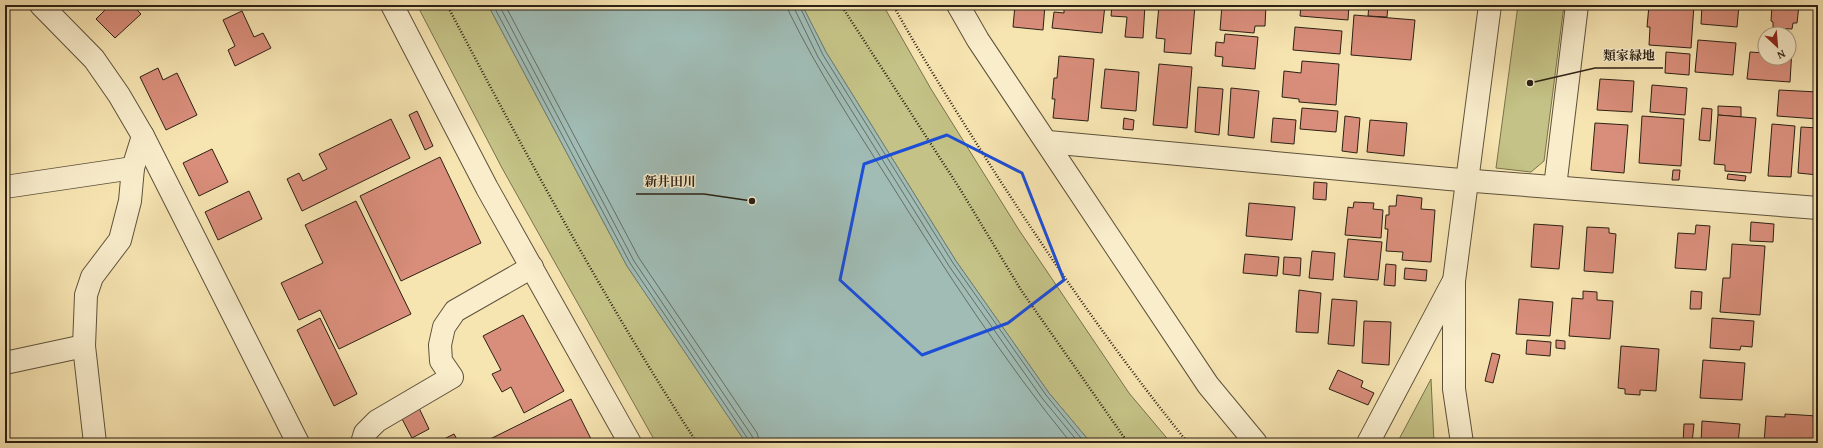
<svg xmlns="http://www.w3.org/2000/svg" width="1823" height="448" font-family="'Gentium Book Plus','Noto Serif JP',serif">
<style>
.green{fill:#c4c286;stroke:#78724d}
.water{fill:#a0bcb5;stroke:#727e75}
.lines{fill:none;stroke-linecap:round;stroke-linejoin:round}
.shore{stroke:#666e64;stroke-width:1}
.building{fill:#d98e7b;stroke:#2c2114}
.minor-casing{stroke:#5e523b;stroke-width:24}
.path{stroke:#2c2114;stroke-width:2.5;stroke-dasharray:1 2;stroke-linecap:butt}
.minor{stroke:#f9edcc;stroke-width:22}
.marked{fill:none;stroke:#1d4ed8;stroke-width:3;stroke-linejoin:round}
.leader{fill:none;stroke:#2c2114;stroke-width:1.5}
.callout-dot{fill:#2c2114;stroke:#f9edcc;stroke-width:1.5}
.callout-label{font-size:13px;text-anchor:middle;font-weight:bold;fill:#2c2114;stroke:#f9edcc;stroke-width:3;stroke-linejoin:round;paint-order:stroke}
</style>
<rect width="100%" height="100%" fill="#f6e4b1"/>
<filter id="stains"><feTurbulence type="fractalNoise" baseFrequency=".005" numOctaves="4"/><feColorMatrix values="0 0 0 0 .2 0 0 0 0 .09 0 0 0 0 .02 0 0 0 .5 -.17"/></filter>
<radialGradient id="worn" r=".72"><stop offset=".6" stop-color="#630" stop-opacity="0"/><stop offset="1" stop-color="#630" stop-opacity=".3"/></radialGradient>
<!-- green -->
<g class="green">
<polygon points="417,5 488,5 627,266 746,443 656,443 502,168"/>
<polygon points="802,5 883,5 931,89 1019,230 1129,393 1171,443 1091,443 1049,393 956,261 826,52"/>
<polygon points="1518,5 1564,5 1544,161 1531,172 1496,168"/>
<polygon points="1431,379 1434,443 1397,443"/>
</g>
<!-- water -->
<polygon class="water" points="488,5 802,5 826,52 956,261 1049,393 1091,443 746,443 627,266"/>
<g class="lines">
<!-- shore -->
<g class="shore">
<polyline points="493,5 630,263 748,439 749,443"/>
<polyline points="499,5 634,261 752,436 754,443"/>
<polyline points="505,5 639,258 757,433 760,443"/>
<path d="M 788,5 L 789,12 C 818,71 853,124 888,179 C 945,270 1003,360 1071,443"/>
<polyline points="794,5 795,10 818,57 949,266 1042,398 1079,443"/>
<polyline points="799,5 823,55 953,263 1046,395 1085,443"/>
</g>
</g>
<!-- building -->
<g class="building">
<polygon points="110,5 132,5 141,14 115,38 96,19"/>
<polygon points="1015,5 1045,5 1043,30 1013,27"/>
<polygon points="1064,5 1105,5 1102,33 1052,28 1054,12 1064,13"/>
<polygon points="1112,5 1145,5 1143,38 1125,37 1127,17 1111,16"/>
<polygon points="1159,5 1195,5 1191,54 1164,52 1165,39 1156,38"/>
<polygon points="1222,5 1266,5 1265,26 1255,26 1254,33 1220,30"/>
<polygon points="1301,5 1349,5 1348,20 1300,16"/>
<polygon points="1369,5 1388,5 1387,17 1368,16"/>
<polygon points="1649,5 1694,5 1691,48 1649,45 1650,27 1647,27"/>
<polygon points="1702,5 1739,5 1737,27 1701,24"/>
<polygon points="1772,5 1799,5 1797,23 1793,23 1792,29 1773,28 1773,22 1771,21"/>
<polygon points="242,11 254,37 263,33 271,48 235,66 228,50 235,46 223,20"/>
<polygon points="1354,15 1415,20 1411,60 1351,55"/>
<polygon points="1295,27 1342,31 1340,54 1293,50"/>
<polygon points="1225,34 1258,37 1255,69 1222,66 1223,57 1215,56 1216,42 1224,43"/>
<polygon points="1698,40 1736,43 1733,75 1695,72"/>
<polygon points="1789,49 1792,49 1790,82 1747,79 1750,52 1765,53 1765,58 1789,58"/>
<polygon points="1666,52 1690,54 1689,75 1665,73"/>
<polygon points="1059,56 1094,59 1088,121 1053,118 1055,99 1052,99 1054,78 1057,78"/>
<polygon points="1302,61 1339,64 1336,105 1299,102 1299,99 1282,97 1284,71 1301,73"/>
<polygon points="1159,64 1192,67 1187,128 1153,125"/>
<polygon points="158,68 163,80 177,73 197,115 166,130 140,77"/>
<polygon points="1105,69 1139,72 1136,111 1101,108"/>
<polygon points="1600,79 1634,81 1632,112 1597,110"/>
<polygon points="1652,85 1687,88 1685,115 1650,112"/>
<polygon points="1198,87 1223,89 1219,135 1195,132"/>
<polygon points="1231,88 1259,91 1254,138 1228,135"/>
<polygon points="1779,90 1818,92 1818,119 1777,116"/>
<polygon points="1718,106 1741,107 1741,117 1718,115"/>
<polygon points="1302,108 1338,111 1336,132 1300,129"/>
<polygon points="1702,108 1712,109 1710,141 1699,140"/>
<polygon points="417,111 433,146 425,150 409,115"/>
<polygon points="1718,115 1756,118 1751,173 1725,171 1725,165 1714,164"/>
<polygon points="1345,116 1360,118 1357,153 1342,151"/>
<polygon points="1642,116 1684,119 1681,166 1639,163"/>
<polygon points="1124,118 1134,120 1133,130 1123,129"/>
<polygon points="1273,118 1296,120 1294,144 1271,142"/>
<polygon points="391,119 410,158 302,211 287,179 299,173 303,181 327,169 319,154"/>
<polygon points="1370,120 1407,123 1404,156 1367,152"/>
<polygon points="1595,123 1628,125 1624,173 1591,170"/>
<polygon points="1772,124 1795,126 1791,177 1768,176"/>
<polygon points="1801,127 1818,128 1818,175 1798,173"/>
<polygon points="212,149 228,182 199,196 183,163"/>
<polygon points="440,157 481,243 401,281 360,196"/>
<polygon points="1673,170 1680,170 1679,180 1672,180"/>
<polygon points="1728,174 1746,176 1745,181 1727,179"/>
<polygon points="1314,182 1327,183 1326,200 1313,199"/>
<polygon points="249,191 262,219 218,240 205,212"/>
<polygon points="1397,195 1422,198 1421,209 1435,210 1431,262 1402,260 1403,252 1386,251 1388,229 1385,229 1386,215 1389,215 1389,206 1396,206"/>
<polygon points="356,201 411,314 339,349 320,310 299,320 281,283 323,263 305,225"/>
<polygon points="1354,202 1374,203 1373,209 1383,210 1381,238 1345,235 1348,207 1353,208"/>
<polygon points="1249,203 1295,207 1292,240 1246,236"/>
<polygon points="1751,222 1774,224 1773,242 1750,241"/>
<polygon points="1534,224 1563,226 1559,269 1531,267"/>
<polygon points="1696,225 1710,226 1706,270 1675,268 1678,233 1695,234"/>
<polygon points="1587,227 1609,228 1609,233 1616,234 1613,273 1584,271"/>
<polygon points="1348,239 1382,242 1378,280 1344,277"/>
<polygon points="1732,244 1765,246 1760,315 1720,312 1723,278 1730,278"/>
<polygon points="1312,251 1335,253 1333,280 1309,278"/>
<polygon points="1245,254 1279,257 1277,276 1243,273"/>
<polygon points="1284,257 1301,258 1300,276 1283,274"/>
<polygon points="1386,264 1396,265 1395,286 1384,285"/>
<polygon points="1405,268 1427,270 1426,281 1404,279"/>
<polygon points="1299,290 1321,293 1318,333 1296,332"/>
<polygon points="1583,291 1597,292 1597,300 1613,301 1610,339 1569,336 1572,298 1583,299"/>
<polygon points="1691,291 1702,292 1701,309 1690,309"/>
<polygon points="1332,299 1357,301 1354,346 1328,344"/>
<polygon points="1519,299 1553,302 1550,336 1516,334"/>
<polygon points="523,315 564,391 524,413 511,387 502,392 492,374 501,370 483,336"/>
<polygon points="320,318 357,394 334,406 297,330"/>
<polygon points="1712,318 1754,321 1752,347 1741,346 1740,350 1710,348"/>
<polygon points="1364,321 1391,322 1389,365 1362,363"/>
<polygon points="1527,340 1551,342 1550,356 1526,354"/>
<polygon points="1556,340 1565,341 1565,349 1556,348"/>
<polygon points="1621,346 1659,349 1656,391 1640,390 1640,395 1625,394 1625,389 1618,388"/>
<polygon points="1492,353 1500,355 1493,383 1485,381"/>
<polygon points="1703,360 1745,363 1742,400 1700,398"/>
<polygon points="1338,370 1363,381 1361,387 1374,393 1368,405 1329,389"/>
<polygon points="571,399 593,443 482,443"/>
<polygon points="419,408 429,429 412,438 401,417"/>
<polygon points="1785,414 1817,416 1815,443 1764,443 1766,416 1785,417"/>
<polygon points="1702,421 1740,424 1738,443 1701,443"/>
<polygon points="1684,424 1694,424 1692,443 1683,443"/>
<polygon points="454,434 459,443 436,443"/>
</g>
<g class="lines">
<!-- minor casing -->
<g class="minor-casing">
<g id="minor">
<polyline points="41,5 94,59 119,95 143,136 298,443"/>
<polyline points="392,5 487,188 630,443"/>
<polyline points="958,5 978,40 1208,385 1256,443"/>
<polyline points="1048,142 1449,179 1818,208"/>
<polyline points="5,187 133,168"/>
<polyline points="1555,187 1577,5"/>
<polyline points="5,363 84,346"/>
<polyline points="95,443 84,346 86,295 92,277 120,240 130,201 133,168 143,136"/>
<polyline points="362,443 365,433 377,421 452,377 441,361 440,345 444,327 455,311 532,267"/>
<polyline points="1368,443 1452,284"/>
<polyline points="1462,443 1454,389 1454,281 1490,5"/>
</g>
</g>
<!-- path -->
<g class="path">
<path d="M 447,5 C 525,153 606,303 697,443"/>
<polyline points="841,5 960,189 1021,290 1128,443"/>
<path d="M 893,5 C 924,61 958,114 992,168 C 1053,263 1117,355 1188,443"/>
</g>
<!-- minor -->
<use href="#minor" class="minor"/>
</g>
<!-- marked area -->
<path class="marked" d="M 947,135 L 1022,173 L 1064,280 L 1008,323 L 922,355 L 840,280 L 864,164 Z"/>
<!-- callouts -->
<path class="leader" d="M1530 83L1595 68H1663M752 201L704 194H636"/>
<g class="callout-dot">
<circle cx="1530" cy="83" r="4"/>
<circle cx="752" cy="201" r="4"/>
</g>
<g class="callout-label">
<text x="1629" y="60">類家緑地</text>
<text x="670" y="186">新井田川</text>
</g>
<!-- margin -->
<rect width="1823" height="448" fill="none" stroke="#f6e4b1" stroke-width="20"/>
<rect x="6" y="6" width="1811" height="436" fill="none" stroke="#2c2114" stroke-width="2"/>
<rect x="10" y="10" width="1803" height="428" fill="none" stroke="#2c2114"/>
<!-- north arrow -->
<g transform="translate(1777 46) rotate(154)"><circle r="19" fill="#f9edcc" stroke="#a79b82"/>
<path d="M0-3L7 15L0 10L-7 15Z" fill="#8f2418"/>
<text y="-6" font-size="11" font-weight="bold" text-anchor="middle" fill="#2c2114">N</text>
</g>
<rect width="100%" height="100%" filter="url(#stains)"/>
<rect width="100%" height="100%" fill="url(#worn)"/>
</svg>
